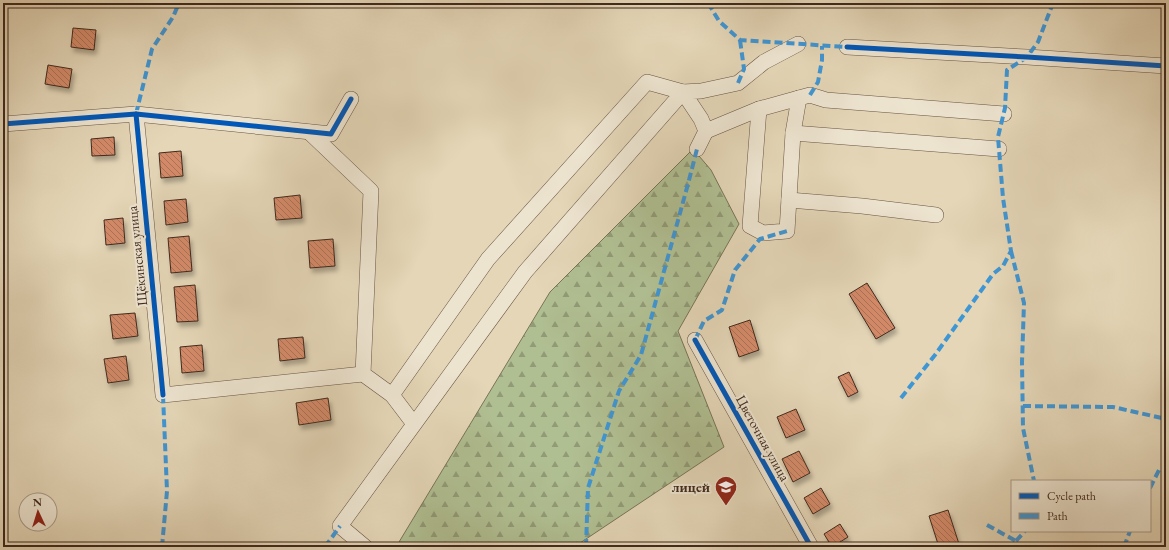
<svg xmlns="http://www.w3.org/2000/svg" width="1169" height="550" font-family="'EB Garamond',serif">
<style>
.forest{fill:url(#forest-firs);stroke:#787458}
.building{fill:url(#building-back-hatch);stroke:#3f291d;filter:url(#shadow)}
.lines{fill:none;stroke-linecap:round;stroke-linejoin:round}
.minor-casing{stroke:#685444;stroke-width:16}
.minor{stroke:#ede4d0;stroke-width:15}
.quiet{stroke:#3f96d5;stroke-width:4;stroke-dasharray:8 4;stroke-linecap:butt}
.cycleway-casing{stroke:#ede4d0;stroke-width:8}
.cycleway{stroke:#0057b8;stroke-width:5}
.labels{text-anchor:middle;stroke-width:4;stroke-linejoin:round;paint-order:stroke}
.street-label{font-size:14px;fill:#3f291d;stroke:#ede4d0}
.poi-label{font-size:14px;font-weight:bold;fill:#3f291d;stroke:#ede4d0;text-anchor:end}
</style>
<defs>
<pattern id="forest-firs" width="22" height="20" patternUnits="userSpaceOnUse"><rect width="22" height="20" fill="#b0bf92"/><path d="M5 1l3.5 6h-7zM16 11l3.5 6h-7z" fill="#919b77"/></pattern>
<pattern id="building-back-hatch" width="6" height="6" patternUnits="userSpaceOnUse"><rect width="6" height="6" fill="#d38a69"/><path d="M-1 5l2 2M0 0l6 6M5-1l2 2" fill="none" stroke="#ad7156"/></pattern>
<filter id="shadow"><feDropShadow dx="2.5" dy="4.5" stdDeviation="2" flood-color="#0004"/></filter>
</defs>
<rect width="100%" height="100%" fill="#e4d6b7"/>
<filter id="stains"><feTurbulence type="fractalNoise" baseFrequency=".005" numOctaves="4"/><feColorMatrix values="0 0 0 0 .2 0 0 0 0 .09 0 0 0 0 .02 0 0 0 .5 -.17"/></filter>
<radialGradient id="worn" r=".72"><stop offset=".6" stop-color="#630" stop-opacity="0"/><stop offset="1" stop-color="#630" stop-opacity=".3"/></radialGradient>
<!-- forest -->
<polygon class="forest" points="693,149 711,170 739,224 678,331 724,447 574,547 396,547 550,292"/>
<!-- building -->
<g class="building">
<polygon points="73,28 96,30 94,50 71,47"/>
<polygon points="48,65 72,69 69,88 45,84"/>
<polygon points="114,137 115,155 92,156 91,139"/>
<polygon points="181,151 183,176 161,178 159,153"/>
<polygon points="300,195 302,218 276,220 274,198"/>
<polygon points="186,199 188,222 166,225 164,201"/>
<polygon points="123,218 125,243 106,245 104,220"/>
<polygon points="189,236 192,271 171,273 168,238"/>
<polygon points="333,239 335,266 310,268 308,241"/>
<polygon points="867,283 895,328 876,339 849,294"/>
<polygon points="195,285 198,321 177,322 174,287"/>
<polygon points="135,313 138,336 113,339 110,315"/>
<polygon points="750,320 759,350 739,357 729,327"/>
<polygon points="303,337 305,358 280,361 278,339"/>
<polygon points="202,345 204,371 182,373 180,347"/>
<polygon points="126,356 129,380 108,383 104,359"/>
<polygon points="849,372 858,392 848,397 838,377"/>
<polygon points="328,398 331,420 299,425 296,403"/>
<polygon points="796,409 805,430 786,438 777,417"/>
<polygon points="799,451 810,473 793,482 782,459"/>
<polygon points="821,488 830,504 813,514 804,498"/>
<polygon points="948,510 959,544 949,547 939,547 929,516"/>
<polygon points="840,524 848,537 832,547 824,534"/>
</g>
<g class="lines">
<!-- minor casing -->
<g class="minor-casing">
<g id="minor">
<polyline points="847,47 1027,57 1166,66"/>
<polyline points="759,109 750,226 763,233 787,231 793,133 799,98 810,95 826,100 1004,114"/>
<polyline points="136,114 163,395 363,374"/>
<polyline points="3,124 136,114 331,134 351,99"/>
<polyline points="706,131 759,109 799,98"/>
<polyline points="309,132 371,191 363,374 392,395"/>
<polyline points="793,133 999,149"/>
<polyline points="697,149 706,131 701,119 683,92 701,91 738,83 764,62 798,44"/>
<polyline points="789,200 862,206 936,215"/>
<polyline points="695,340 811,547"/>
<polyline points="365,547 340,526 525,272 683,92 647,82 488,259 392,395 414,424"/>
</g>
</g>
<!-- minor -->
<use href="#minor" class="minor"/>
<!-- quiet -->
<g class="quiet">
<polyline points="708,3 719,21 740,40 847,47"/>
<polyline points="738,83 744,69 740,40"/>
<polyline points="810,95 818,82 822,60 822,46"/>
<polyline points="136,114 152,49 173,17 179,3"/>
<polyline points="1011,251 1024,303 1022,362 1023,428 1034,481"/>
<polyline points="695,340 704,321 722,310 735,270 760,239 787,231"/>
<polyline points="901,398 935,355 993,274 1003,266 1011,251 1003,198 998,137 1005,108 1007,70 1027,57 1038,42 1053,3"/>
<polyline points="1023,406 1113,407 1166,419"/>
<polyline points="1150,488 1159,470"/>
<polyline points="987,525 1016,541 1017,547"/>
<polyline points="1016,541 1025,531"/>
<polyline points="162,547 167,491 163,395"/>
<polyline points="325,547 340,526"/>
<polyline points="586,547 588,488 619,391 641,355 688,184 697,149"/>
<polyline points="1124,547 1130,531"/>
</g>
<!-- cycleway casing -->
<g class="cycleway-casing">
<g id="cycleway">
<polyline points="847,47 1027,57 1166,66"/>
<polyline points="136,114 163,395"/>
<polyline points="3,124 136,114 331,134 351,99"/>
<polyline points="695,340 811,547"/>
</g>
</g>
<!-- cycleway -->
<use href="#cycleway" class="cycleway"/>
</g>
<!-- icons -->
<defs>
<g id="school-pin" transform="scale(1.15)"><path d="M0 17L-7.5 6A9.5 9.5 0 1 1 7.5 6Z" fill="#8f2418" stroke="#ede4d0"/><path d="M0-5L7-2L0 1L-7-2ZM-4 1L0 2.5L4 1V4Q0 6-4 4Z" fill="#fff"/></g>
</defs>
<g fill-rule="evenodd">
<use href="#school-pin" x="726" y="487"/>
</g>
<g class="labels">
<!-- street labels -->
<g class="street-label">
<text transform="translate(137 256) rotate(-96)" y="5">Щёкинская улица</text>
<text transform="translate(763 438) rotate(61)" y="5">Цветочная улица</text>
</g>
<!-- poi labels -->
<g class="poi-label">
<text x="710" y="492">лицей</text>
</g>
</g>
<!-- margin -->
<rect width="1169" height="550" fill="none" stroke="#e4d6b7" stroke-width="16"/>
<rect x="4" y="4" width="1161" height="542" fill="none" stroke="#3f291d" stroke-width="2"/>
<rect x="8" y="8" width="1153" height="534" fill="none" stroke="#3f291d"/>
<!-- legend -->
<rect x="1011" y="480" width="140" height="52" fill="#ede4d0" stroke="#a79988"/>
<rect x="1019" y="493" width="20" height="6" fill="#0057b8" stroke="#a79988"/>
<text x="1047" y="500" font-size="12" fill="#3f291d">Cycle path</text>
<rect x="1019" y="513" width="20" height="6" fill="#3f96d5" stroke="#a79988"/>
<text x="1047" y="520" font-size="12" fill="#3f291d">Path</text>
<!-- north arrow -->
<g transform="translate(38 512) rotate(356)"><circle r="19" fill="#ede4d0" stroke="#a79988"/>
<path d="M0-3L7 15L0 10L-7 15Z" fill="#8f2418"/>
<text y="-6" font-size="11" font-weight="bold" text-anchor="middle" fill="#3f291d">N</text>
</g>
<rect width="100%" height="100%" filter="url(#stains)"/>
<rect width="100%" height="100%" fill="url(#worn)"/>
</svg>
